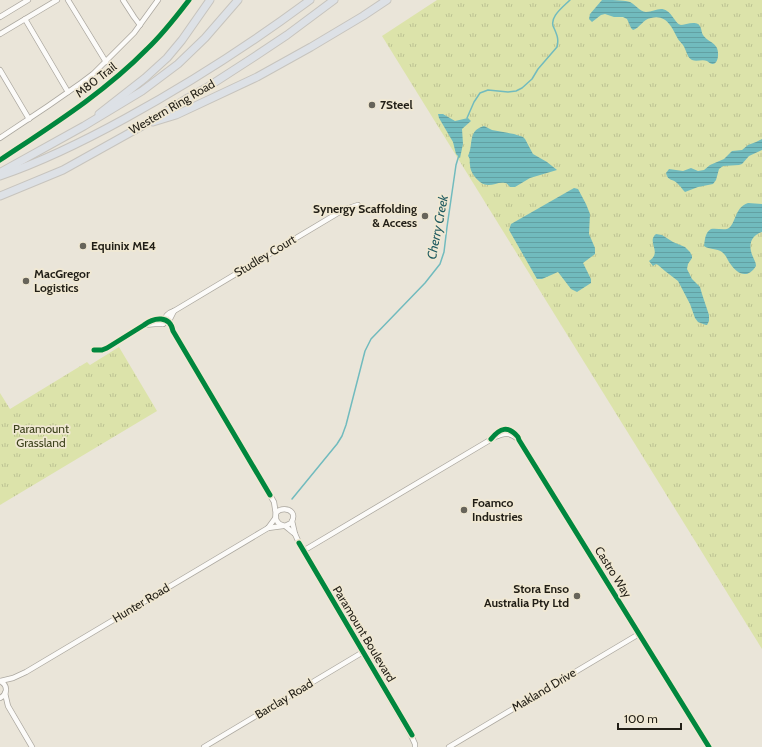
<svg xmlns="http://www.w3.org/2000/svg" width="762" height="747" font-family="Cabin,sans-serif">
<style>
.grass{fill:url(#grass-tufts)}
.water{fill:url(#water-rules)}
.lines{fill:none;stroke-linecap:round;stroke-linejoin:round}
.stream{stroke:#71bbbe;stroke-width:1.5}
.minor-casing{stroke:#aca8a0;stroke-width:6}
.highway-casing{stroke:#c7c4be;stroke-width:9}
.minor{stroke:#fcfbf9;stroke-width:4.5}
.highway{stroke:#dde1e6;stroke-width:7}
.cycleway-casing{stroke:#f0e8d3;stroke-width:8}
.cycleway{stroke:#00873e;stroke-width:5}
.poi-dot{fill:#67645a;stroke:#f0e8d3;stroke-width:1.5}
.labels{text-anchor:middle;stroke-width:3.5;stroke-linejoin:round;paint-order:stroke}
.street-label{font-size:12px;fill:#211e16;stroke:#f0e8d3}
.poi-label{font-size:12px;font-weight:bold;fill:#211e16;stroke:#f0e8d3;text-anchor:start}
.park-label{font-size:12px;fill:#3c421b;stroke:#f0e8d3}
.water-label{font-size:13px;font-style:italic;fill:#1f5a60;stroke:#f0e8d3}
</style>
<defs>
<pattern id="grass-tufts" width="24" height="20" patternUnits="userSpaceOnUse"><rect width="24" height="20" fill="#dce3aa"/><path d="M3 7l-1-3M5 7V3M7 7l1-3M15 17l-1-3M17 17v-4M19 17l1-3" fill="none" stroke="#bcc292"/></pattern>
<pattern id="water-rules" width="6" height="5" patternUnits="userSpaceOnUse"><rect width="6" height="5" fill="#71bbbe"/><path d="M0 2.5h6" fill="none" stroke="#62a0a3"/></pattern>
</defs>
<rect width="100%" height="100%" fill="#eae5d9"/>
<!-- grass -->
<g class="grass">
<polygon points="437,0 762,0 762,649 382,36"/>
<polygon points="119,347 157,411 0,505 0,393 10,409 87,362 90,365"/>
</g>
<!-- water -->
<g class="water">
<path d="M 602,0 C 611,0 622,0 630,2 C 636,5 639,11 646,12 C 654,12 660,6 667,11 C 673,15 674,21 680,25 C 685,25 693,21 698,24 C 702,27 701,32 703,35 C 707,41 714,42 717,48 C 720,56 717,70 707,61 C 702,59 697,62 692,60 C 688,58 687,53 685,49 C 684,45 680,42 678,39 C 672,28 667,14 651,18 C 643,19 640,28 633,30 L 631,28 L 627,19 L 623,17 L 614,17 L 605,14 L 601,15 L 592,22 L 589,19 L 590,14 Z"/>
<polygon points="438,114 443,114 455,121 468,118 471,121 462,129 463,144 460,158 456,154 453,142 439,118"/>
<path d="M 484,126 L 492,130 L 514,134 L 523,137 L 525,139 L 533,154 L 547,162 L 557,170 L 530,178 L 515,187 L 510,187 C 508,185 507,183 505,183 C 497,181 489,189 480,182 C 475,178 470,171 470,165 C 469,161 471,160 468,156 C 474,144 467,131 484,126 Z"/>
<path d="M 762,139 L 762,150 L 749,156 L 742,164 L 739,165 L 723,166 L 719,169 L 716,180 L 713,184 L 698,187 L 685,192 C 682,189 681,187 678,184 C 673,178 668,182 666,173 L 669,169 L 683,171 L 691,168 L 698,171 L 704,170 L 710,165 L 724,159 L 732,151 L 742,150 L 748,145 L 756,142 Z"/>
<polygon points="574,188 578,189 586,204 590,214 589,234 595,248 595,254 583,263 591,279 591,283 577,292 571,289 558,272 542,279 537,279 509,230 511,224"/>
<path d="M 748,203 L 762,204 L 762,232 C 750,236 748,246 753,257 C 754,260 756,262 756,266 C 747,280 737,274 729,262 C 727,259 726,255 722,252 C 717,248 709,250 704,246 C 705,239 705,233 711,229 C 716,228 722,230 727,229 C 736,226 734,207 748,203 Z"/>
<path d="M 656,234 L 662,235 L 673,242 L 685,247 L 690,252 L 692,256 L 692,258 L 688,264 L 687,269 L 692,279 L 700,287 L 702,294 L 709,315 L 709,321 L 707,325 L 706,325 L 698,322 L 695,318 L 690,304 L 678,281 L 665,271 L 658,265 L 656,264 L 653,266 L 649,261 C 663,252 646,242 656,234 Z"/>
</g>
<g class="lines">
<!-- stream -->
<g class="stream">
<path d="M 467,118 L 474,102 L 480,93 L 488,90 L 508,92 L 516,91 L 522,88 L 532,79 L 538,69 L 557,47 C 559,39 557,35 554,28 C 548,18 563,7 570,0"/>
<polyline points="292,499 337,444 342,436 346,425 365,351 371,339 425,283 440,264 444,252 447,227 456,165 459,155"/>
</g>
<!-- minor casing -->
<g class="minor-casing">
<g id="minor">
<polyline points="68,0 106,62"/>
<polyline points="123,0 134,17 140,25"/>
<polyline points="0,17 28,0"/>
<polyline points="25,19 68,92"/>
<polyline points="0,34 57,0"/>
<polyline points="0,70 29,119"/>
<polyline points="0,138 48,106 81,83 93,74 134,33 158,0"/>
<path d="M 163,324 C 164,317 167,313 174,311 L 343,210 L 358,205"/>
<polyline points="144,325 155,324 163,324 170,319 174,311"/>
<path d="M 94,350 L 102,350 L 107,348 L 144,325 C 154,317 170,315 173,331 L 270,495 L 274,502 L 276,515"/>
<path d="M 491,439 C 500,428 508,425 518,437 L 519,440 L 709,747"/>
<polyline points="292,521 295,534 300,545 410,733 415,744 415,747"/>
<path d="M 285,526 L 291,523 C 302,505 268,505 277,521 C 279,525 282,525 285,526 C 288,528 292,532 295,534"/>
<polyline points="268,528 283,526"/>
<path d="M 303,551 L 495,437 C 505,433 509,432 518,439"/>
<polyline points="0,681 13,678 26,672 268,528 276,517"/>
<path d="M 0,681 C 8,685 8,694 0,698"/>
<polyline points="5,693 8,706 32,747"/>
<polyline points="204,747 363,652"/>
<polyline points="449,747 639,634"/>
</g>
</g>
<!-- highway casing -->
<g class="highway-casing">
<g id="highway">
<polyline points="99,114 145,78 167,58 182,40 210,0"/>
<polyline points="153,122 176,115 257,77 311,47 363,16 387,0"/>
<polyline points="1,172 84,126 142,91 178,64 205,38 238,0"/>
<path d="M 0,176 C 44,161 86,140 126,118 C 190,83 252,43 310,0"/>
<polyline points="0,196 63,170 142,126 186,99 206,88 254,57 287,35 334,0"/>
</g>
</g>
<!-- minor -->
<use href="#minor" class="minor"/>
<!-- highway -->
<use href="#highway" class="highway"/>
<!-- cycleway casing -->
<g class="cycleway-casing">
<g id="cycleway">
<path d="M 0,160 C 51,126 104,93 147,49 C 163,34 176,17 189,0"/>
<path d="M 94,350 L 102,350 L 107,348 L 144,325 C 154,317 170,315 173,331 L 270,495"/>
<path d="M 491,439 C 500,428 508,425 518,437 L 519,440 L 709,747"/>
<polyline points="299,543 412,735"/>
</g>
</g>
<!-- cycleway -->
<use href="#cycleway" class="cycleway"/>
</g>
<!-- markers -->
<g class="poi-dot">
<circle cx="372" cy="105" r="4"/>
<circle cx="425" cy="216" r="4"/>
<circle cx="83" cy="246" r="4"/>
<circle cx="26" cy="281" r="4"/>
<circle cx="464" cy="510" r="4"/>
<circle cx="577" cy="596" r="4"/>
</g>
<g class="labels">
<!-- street labels -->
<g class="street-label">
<text transform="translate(96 80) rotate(-38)" y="4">M80 Trail</text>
<text transform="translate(172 107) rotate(-30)" y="4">Western Ring Road</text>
<text transform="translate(265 256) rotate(-31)" y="4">Studley Court</text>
<text transform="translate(613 572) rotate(58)" y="4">Castro Way</text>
<text transform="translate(141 603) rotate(-31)" y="4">Hunter Road</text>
<text transform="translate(364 634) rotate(59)" y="4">Paramount Boulevard</text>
<text transform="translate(544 690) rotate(-31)" y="4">Makland Drive</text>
<text transform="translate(284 699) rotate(-31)" y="4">Barclay Road</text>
</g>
<!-- poi labels -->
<g class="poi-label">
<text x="380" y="109">7Steel</text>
<text x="417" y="213" text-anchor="end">Synergy Scaffolding<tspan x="417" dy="14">&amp; Access</tspan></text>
<text x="91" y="250">Equinix ME4</text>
<text x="34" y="278">MacGregor<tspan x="34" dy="14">Logistics</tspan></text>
<text x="472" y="507">Foamco<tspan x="472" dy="14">Industries</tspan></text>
<text x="569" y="593" text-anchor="end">Stora Enso<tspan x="569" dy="14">Australia Pty Ltd</tspan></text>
</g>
<!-- park labels -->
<g class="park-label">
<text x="41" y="433">Paramount<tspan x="41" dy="14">Grassland</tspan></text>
</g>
<!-- water labels -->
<g class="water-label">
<text transform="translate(437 227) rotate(-79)" y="5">Cherry Creek</text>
</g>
</g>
<!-- scale -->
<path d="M618 723v6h63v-6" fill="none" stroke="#211e16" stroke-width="2"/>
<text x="624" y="723" font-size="12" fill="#211e16" stroke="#f0e8d3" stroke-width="3" paint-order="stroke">100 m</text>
</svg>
